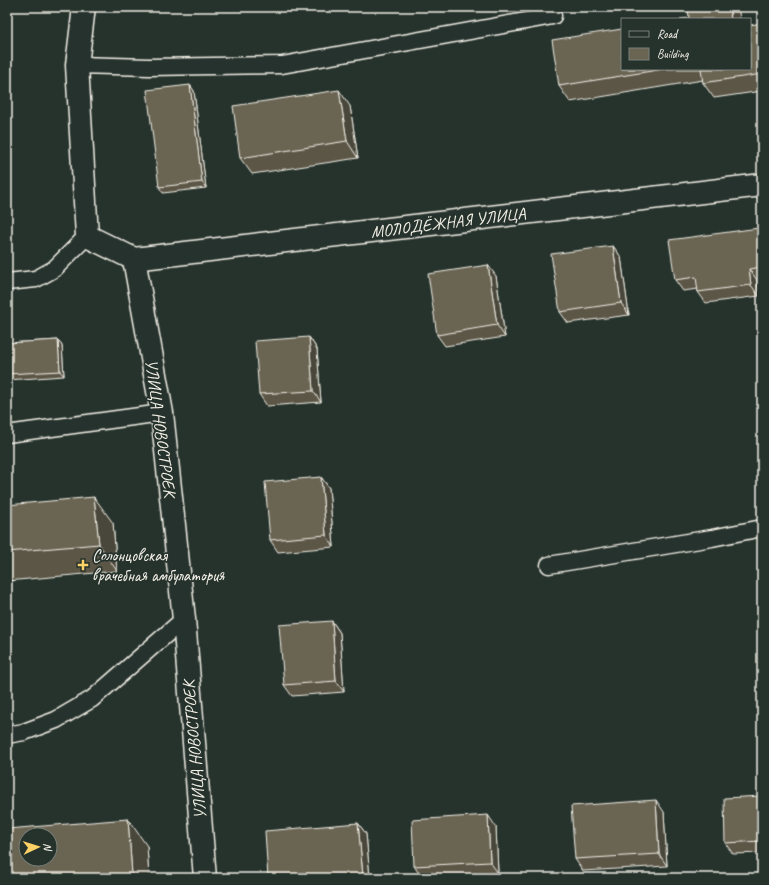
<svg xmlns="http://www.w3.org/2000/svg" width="769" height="885" font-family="Caveat,sans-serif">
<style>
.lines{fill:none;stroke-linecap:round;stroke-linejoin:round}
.lane-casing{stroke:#f4f1e8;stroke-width:19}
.street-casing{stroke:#f4f1e8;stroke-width:25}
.lane{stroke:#26332d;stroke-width:16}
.street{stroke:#26332d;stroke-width:22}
.wall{fill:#5b5747;stroke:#f4f1e8}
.shaded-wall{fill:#4a473a;stroke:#f4f1e8}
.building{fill:#6a6553;stroke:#f4f1e8;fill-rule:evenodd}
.poi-dot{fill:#ffd166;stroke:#26332d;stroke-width:1.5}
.labels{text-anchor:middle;stroke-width:3.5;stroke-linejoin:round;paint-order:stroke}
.street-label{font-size:17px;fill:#f4f1e8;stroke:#26332d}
.poi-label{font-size:17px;fill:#f4f1e8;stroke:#26332d;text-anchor:start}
</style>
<rect width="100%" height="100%" fill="#26332d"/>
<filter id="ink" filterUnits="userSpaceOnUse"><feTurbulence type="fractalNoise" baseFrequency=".025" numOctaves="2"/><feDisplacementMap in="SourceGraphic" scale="8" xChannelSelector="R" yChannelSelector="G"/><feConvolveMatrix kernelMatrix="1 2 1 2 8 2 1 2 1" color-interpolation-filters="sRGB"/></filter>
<g filter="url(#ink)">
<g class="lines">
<!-- lane casing -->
<g class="lane-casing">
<g id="lane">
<polyline points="77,65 149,67 282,65 553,16"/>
<polyline points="7,282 36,279 54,269 87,236"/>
<polyline points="7,434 162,413"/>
<polyline points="549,565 712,538 762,528"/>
<polyline points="7,735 24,732 56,720 92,699 184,619"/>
</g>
</g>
<!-- street casing -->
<g class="street-casing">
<g id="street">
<polyline points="84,7 77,65 87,236 134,259 162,413 184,619 205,878"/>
<polyline points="134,259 762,185"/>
</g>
</g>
<!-- lane -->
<use href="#lane" class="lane"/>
<!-- street -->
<use href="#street" class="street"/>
</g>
<!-- wall -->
<g class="wall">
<polygon points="762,23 762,91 714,98 703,83 703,80 570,102 559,86 622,69 750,69"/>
<polygon points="190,85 194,91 206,188 163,193 159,187"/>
<polygon points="350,106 358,158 252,174 240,158"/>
<polygon points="762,231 762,280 757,280 759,296 706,303 698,292 698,289 683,291 675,280"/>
<polygon points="613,246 621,257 629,315 568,323 560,312"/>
<polygon points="496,276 505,337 445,346 437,335"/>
<polygon points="309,337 317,349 321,402 267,406 259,394"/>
<polygon points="58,340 62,346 64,376 7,380 7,343"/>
<polygon points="321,477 329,488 334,547 278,552 270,540"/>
<polygon points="7,505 113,523 117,571 7,581"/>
<polygon points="332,621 340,633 344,692 292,696 284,685"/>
<polygon points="762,796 762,853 733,854 725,843"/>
<polygon points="664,812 667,866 583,871 575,859"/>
<polygon points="358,823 366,834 370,878 268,878"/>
<polygon points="496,827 498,873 422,878 414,866"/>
<polygon points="147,846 149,878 7,878"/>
</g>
<!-- shaded-wall -->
<g class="shaded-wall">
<polygon points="729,7 738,7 740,19 731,19"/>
<polygon points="190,85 194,91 206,188 202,182"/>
<polygon points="339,90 350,106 358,158 347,141"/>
<polygon points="759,228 762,231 762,247"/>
<polygon points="613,246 621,257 629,315 621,303"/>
<polygon points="488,265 496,276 505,337 497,325"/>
<polygon points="749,269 757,280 759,296 751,285"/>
<polygon points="309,337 317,349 321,402 313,391"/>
<polygon points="58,340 62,346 64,376 60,371"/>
<polygon points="321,477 329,488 334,547 326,535"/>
<polygon points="94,497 113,523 117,571 99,544"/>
<polygon points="332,621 340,633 344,692 336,681"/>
<polygon points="656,800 664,812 667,866 659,854"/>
<polygon points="488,815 496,827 498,873 490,862"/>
<polygon points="128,819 147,846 149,878 135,878 132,875"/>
<polygon points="358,823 366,834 370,878 365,878 363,876"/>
</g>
<!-- building -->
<g class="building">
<polygon points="688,7 729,7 731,19 680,19 689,18"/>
<polygon points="762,23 762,74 703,83 701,69 750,69 750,25"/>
<polygon points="622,29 622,69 664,69 559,86 552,40"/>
<polygon points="190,85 202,182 159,187 147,90"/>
<polygon points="339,90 347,141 240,158 233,106"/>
<polygon points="759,228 762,247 762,267 749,269 751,285 698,292 696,277 675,280 669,240"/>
<polygon points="613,246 621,303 560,312 551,254"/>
<polygon points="488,265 497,325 437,335 428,274"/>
<polygon points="309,337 313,391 259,394 255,341"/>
<polygon points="58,340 60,371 7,374 7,343"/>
<polygon points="321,477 326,535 270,540 265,482"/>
<polygon points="94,497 99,544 7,552 7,505"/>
<polygon points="332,621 336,681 284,685 279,625"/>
<polygon points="762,796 762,841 725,843 724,798"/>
<polygon points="656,800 659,854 575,859 571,806"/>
<polygon points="488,815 490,862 414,866 412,820"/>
<path d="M 128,819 L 132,875 L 90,878 L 7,878 L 7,829 ZM 26,835 L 50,835 L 50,859 L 26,859 Z"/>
<polygon points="358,823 363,876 337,878 268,878 265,831"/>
</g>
</g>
<!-- markers -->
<path class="poi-dot" d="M81 559h4v4h4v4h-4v4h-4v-4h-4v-4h4z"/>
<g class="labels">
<!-- street labels -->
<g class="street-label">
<text transform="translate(448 222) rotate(-7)" y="6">МОЛОДЁЖНАЯ УЛИЦА</text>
<text transform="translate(161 428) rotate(82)" y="6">УЛИЦА НОВОСТРОЕК</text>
<text transform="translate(194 750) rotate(-95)" y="6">УЛИЦА НОВОСТРОЕК</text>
</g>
<!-- poi labels -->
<g class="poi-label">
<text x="92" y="561">Солонцовская<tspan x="92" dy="20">врачебная амбулатория</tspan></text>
</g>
</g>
<!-- margin -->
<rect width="769" height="885" fill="none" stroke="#26332d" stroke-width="24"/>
<rect x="12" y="12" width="745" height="861" fill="none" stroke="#f4f1e8" stroke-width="1.5" filter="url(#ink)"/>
<!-- legend -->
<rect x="621" y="18" width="130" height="52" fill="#26332d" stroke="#787f78"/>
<rect x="629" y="31" width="20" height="6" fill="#26332d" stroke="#787f78"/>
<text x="657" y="38" font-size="12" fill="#f4f1e8">Road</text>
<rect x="629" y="48" width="20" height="12" fill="#6a6553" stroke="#787f78"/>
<text x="657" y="58" font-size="12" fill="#f4f1e8">Building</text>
<!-- north arrow -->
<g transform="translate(38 847) rotate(86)"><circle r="19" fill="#26332d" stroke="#787f78"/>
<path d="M0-3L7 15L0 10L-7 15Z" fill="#ffd166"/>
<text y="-6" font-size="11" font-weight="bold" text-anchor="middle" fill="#f4f1e8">N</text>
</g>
</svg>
